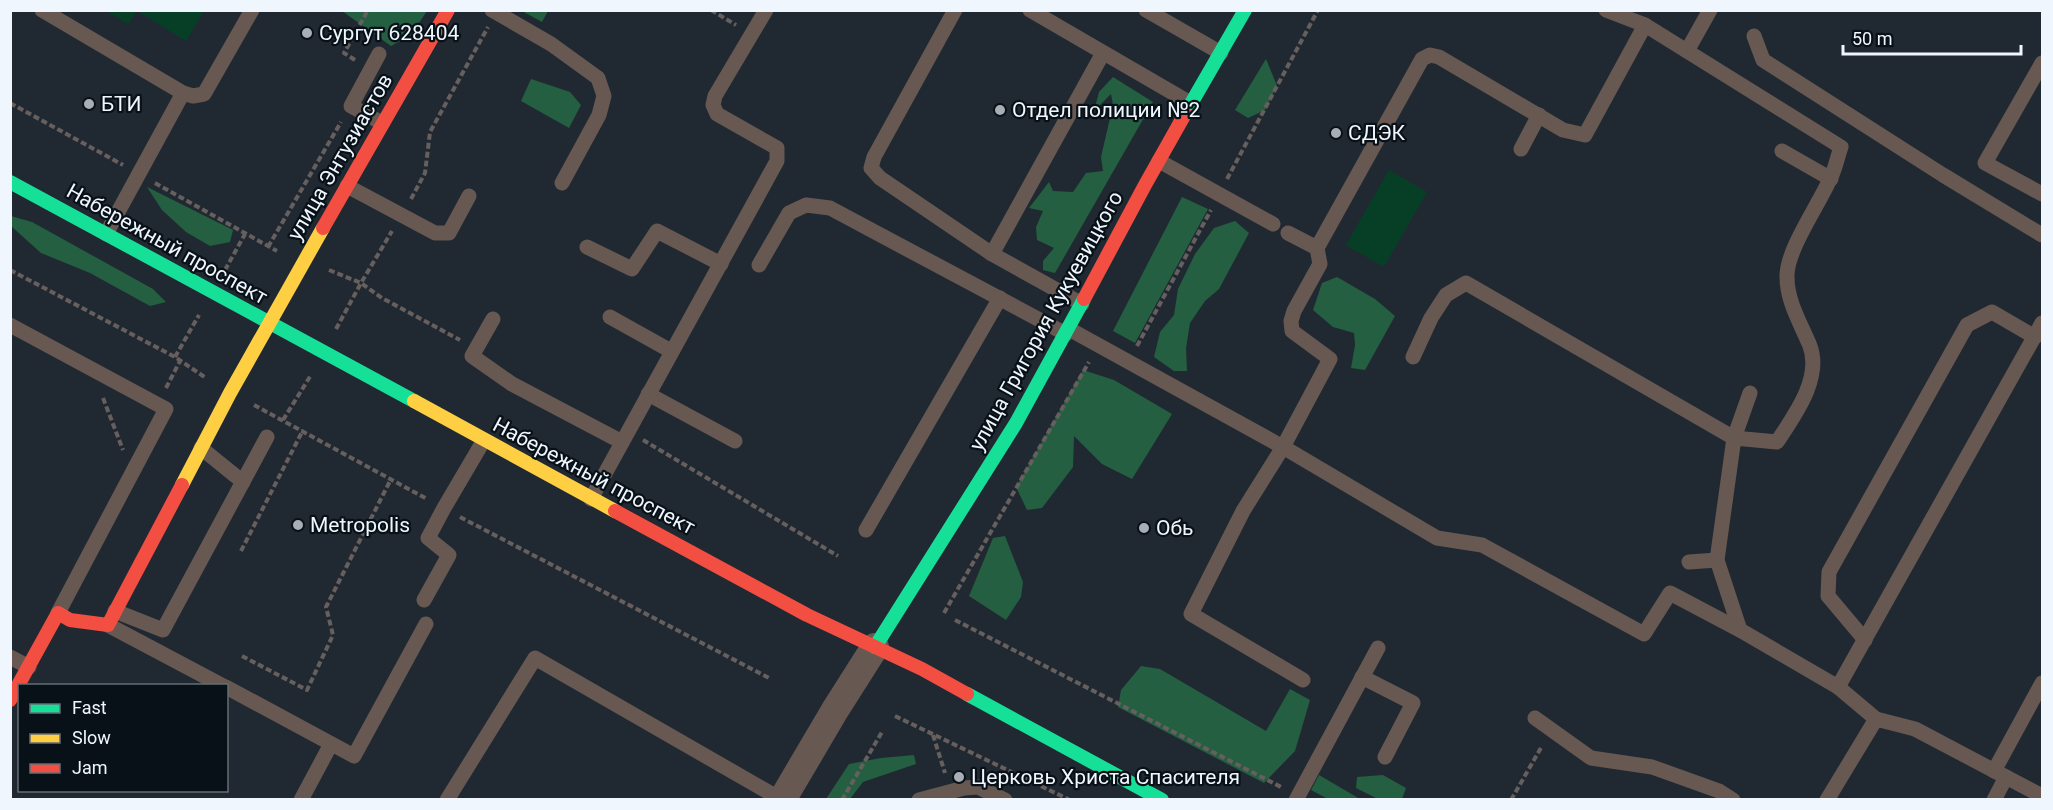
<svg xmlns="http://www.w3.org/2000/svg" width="2053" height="810" font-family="Roboto,sans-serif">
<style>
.green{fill:#063f26}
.forest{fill:#235f40}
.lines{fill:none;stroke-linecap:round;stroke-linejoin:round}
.path{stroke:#665f5e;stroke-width:4;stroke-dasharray:6 3;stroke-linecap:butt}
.lane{stroke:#675852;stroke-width:15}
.street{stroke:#675852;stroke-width:28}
.fast{stroke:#16e098;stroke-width:14}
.slow{stroke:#ffcf43;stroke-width:14}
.jam{stroke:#f24e42;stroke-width:14}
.poi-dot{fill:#a7aeb6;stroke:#091118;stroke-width:2}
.labels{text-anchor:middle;stroke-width:4.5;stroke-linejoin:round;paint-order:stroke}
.poi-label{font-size:21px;fill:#eff6fd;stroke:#091118;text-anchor:start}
.street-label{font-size:21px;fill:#eff6fd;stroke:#091118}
</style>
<rect width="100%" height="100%" fill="#202932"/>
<!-- green -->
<g class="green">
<polygon points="106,11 204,11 186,41 137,11 128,24"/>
<polygon points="1389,170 1427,192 1384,267 1346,245"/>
</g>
<!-- forest -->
<g class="forest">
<polygon points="342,11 427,11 411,35 391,46"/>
<polygon points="522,11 548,11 542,22"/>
<polygon points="1266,59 1277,86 1265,110 1248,118 1235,110"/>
<polygon points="1113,77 1153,102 1055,273 1043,270 1043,261 1054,248 1037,240 1036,227 1043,211 1029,208 1049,182 1053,191 1073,192 1086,173 1103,171 1101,157 1113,105 1111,94 1094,111 1099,92"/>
<polygon points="531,79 570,92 581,105 569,128 521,101"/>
<polygon points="147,187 233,230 230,242 210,246 186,232 162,210"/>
<polygon points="1182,197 1208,209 1135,343 1113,331"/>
<polygon points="11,216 32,222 153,289 166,302 150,306 90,273 41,253 11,226"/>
<polygon points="1235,221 1249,233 1219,289 1205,301 1190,323 1186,348 1187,371 1174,371 1154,357 1160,332 1174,315 1178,289 1195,254 1214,228"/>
<polygon points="1337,277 1375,299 1395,316 1365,370 1351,368 1355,345 1354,333 1333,327 1313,310 1322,283"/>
<polygon points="1083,370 1114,380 1172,414 1132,479 1102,464 1074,436 1073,467 1042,508 1027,510 1016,487"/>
<polygon points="1005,536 1023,582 1021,597 1006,620 969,596 993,538"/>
<polygon points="1141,666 1160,669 1266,731 1290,689 1310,700 1295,751 1264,783 1118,707 1121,690"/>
<polygon points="914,755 916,764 863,782 850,799 826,799 849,764 881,758"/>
<polygon points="1319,775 1360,799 1328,799 1311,790"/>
<polygon points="1383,775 1406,788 1402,799 1378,799 1356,788 1357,777"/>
</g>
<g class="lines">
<!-- path -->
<g class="path">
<polyline points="711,10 736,25"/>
<polyline points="355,60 344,53 368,10"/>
<polyline points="10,103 123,165"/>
<polyline points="1227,179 1318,10"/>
<polyline points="155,183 277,251"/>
<polyline points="411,199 425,173 430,132 488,27"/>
<polyline points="268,247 341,122"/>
<polyline points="10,270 175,357 206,378"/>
<polyline points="225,270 245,234"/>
<polyline points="329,270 361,283 382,298 460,340"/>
<polyline points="336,329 361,283 392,231"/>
<polyline points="1137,346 1211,210"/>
<polyline points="175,357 199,315"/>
<polyline points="166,388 180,361"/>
<polyline points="103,398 123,450"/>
<polyline points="254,405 427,499"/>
<polyline points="283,420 311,375"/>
<polyline points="643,440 838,556"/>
<polyline points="460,517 771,679"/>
<polyline points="241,551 303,430"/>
<polyline points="944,613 1089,362"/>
<polyline points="955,620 1283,788"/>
<polyline points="242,656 307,690 333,635 326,607 391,479"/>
<polyline points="895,716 1070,800"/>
<polyline points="933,735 945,773"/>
<polyline points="842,800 882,732"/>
<polyline points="1511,800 1542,746"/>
</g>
<!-- lane -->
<g class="lane">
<polyline points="42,10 183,93 193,96 204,94 252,10"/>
<polyline points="492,10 551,44 598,78 604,96 599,115 562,183"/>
<polyline points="955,10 874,157 871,168 880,178 992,254 1082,304"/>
<polyline points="1030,10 1192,104"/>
<polyline points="1146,10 1221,53"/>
<polyline points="1754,36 1763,60 1943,175 2042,235"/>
<polyline points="1687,51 1710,10"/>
<polyline points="379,54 351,106 382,123"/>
<polyline points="2042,63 1985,163 2042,194"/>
<polyline points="1521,149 1539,115"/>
<polyline points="1782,151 1831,179"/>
<polyline points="1159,161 1273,224"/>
<polyline points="347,186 435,233 449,233 469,196"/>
<polyline points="1288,233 1317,248"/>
<polyline points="106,234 183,93"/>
<polyline points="587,247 632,269 657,231 721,264"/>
<polyline points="992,254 1103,53"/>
<polyline points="759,265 789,213 806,205 830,208 1066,334"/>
<polyline points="610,317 671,351"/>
<polyline points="493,319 472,356 512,384 622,442"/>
<polyline points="10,325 166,409 58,613"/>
<polyline points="1069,329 1283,447 1437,538 1482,545 1644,634 1670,593 1740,630"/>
<path d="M 1413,357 L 1431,318 L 1446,295 L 1466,283 L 1734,438 L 1777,442 C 1794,416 1822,379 1810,346 C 1801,324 1787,302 1787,277 C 1786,251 1818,206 1829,181 C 1835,171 1837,158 1841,147 L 1645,25 L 1606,10"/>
<polyline points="1750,393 1734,438 1717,560 1740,630 1838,687 1876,719 1915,729 2042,796"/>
<polyline points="648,394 735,441"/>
<polyline points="201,448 243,482"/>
<polyline points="591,499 777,161 777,148 717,114 713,105 715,96 766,10"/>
<polyline points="866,530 1000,298"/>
<polyline points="1689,562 1717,560"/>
<polyline points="424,600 449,555 428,538 444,508 484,440"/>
<polyline points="115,611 163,630 267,437"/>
<polyline points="108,625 223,686"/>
<polyline points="1865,640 1828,596 1829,572 1967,325 1992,312 2035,337"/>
<polyline points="10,657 29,667"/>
<polyline points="1362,677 1413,703 1385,757"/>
<polyline points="1303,680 1191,614 1243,511 1283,447 1330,359 1292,331 1291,321 1294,311 1320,264 1317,248 1422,59 1430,55 1439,57 1563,130 1585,135 1645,25"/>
<polyline points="226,687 354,756 426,624"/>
<polyline points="1838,687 2042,323"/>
<polyline points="1535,718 1591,758 1652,767 1719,791 1733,800"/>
<polyline points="1994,771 2042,683"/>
<polyline points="301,800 331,744"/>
<polyline points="447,800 535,658 782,800"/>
<polyline points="919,800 964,788 978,787 1005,800"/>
<polyline points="1296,800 1378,648"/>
<polyline points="1827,800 1876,719"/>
<polyline points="1994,800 2006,777"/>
</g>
<!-- street -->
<polyline class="street" points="782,800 835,710 875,647"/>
<!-- fast -->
<g class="fast">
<polyline points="1185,114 1245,10"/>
<polyline points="10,182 414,401"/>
<polyline points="875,647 1016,423 1084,299"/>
<polyline points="967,694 1162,800"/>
</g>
<!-- slow -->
<g class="slow">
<polyline points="414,401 615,511"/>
<polyline points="182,485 230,393 323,228"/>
</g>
<!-- jam -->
<g class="jam">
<polyline points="323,228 448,10"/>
<polyline points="1084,299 1145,185 1185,114"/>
<polyline points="615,511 807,615 922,669 967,694"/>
<polyline points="10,700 58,613 70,620 108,625 182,485"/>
</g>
</g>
<!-- markers -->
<g class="poi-dot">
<circle cx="307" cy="33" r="6"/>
<circle cx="89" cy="104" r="6"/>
<circle cx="1000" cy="110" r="6"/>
<circle cx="1336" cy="133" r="6"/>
<circle cx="298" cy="525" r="6"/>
<circle cx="1144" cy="528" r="6"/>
<circle cx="959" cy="777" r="6"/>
</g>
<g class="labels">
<!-- poi labels -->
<g class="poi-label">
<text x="319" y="40">Сургут 628404</text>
<text x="101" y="111">БТИ</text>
<text x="1012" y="117">Отдел полиции №2</text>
<text x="1348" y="140">СДЭК</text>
<text x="310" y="532">Metropolis</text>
<text x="1156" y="535">Обь</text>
<text x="971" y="784">Церковь Христа Спасителя</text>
</g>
<!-- street labels -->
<g class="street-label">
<text transform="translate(340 157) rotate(-60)" y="7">улица Энтузиастов</text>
<text transform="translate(167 244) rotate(29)" y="7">Набережный проспект</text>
<text transform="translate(1046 321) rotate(-61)" y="7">улица Григория Кукуевицкого</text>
<text transform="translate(594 476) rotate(28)" y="7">Набережный проспект</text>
</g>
</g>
<!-- border -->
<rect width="2053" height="810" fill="none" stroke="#eff6fd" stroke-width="24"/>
<!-- legend -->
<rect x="18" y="684" width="210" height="108" fill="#091118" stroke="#656d74" stroke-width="1.5"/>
<rect x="30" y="704" width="30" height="9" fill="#16e098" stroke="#656d74" stroke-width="1.5"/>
<text x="72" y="714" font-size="18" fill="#eff6fd">Fast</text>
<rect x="30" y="734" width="30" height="9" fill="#ffcf43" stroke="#656d74" stroke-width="1.5"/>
<text x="72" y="744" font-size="18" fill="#eff6fd">Slow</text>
<rect x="30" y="764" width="30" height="9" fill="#f24e42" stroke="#656d74" stroke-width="1.5"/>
<text x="72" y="774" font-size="18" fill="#eff6fd">Jam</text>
<!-- scale -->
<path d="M1843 45v9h178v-9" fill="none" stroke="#eff6fd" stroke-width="3"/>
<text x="1852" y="45" font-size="18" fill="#eff6fd" stroke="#091118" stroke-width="4.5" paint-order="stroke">50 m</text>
</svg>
